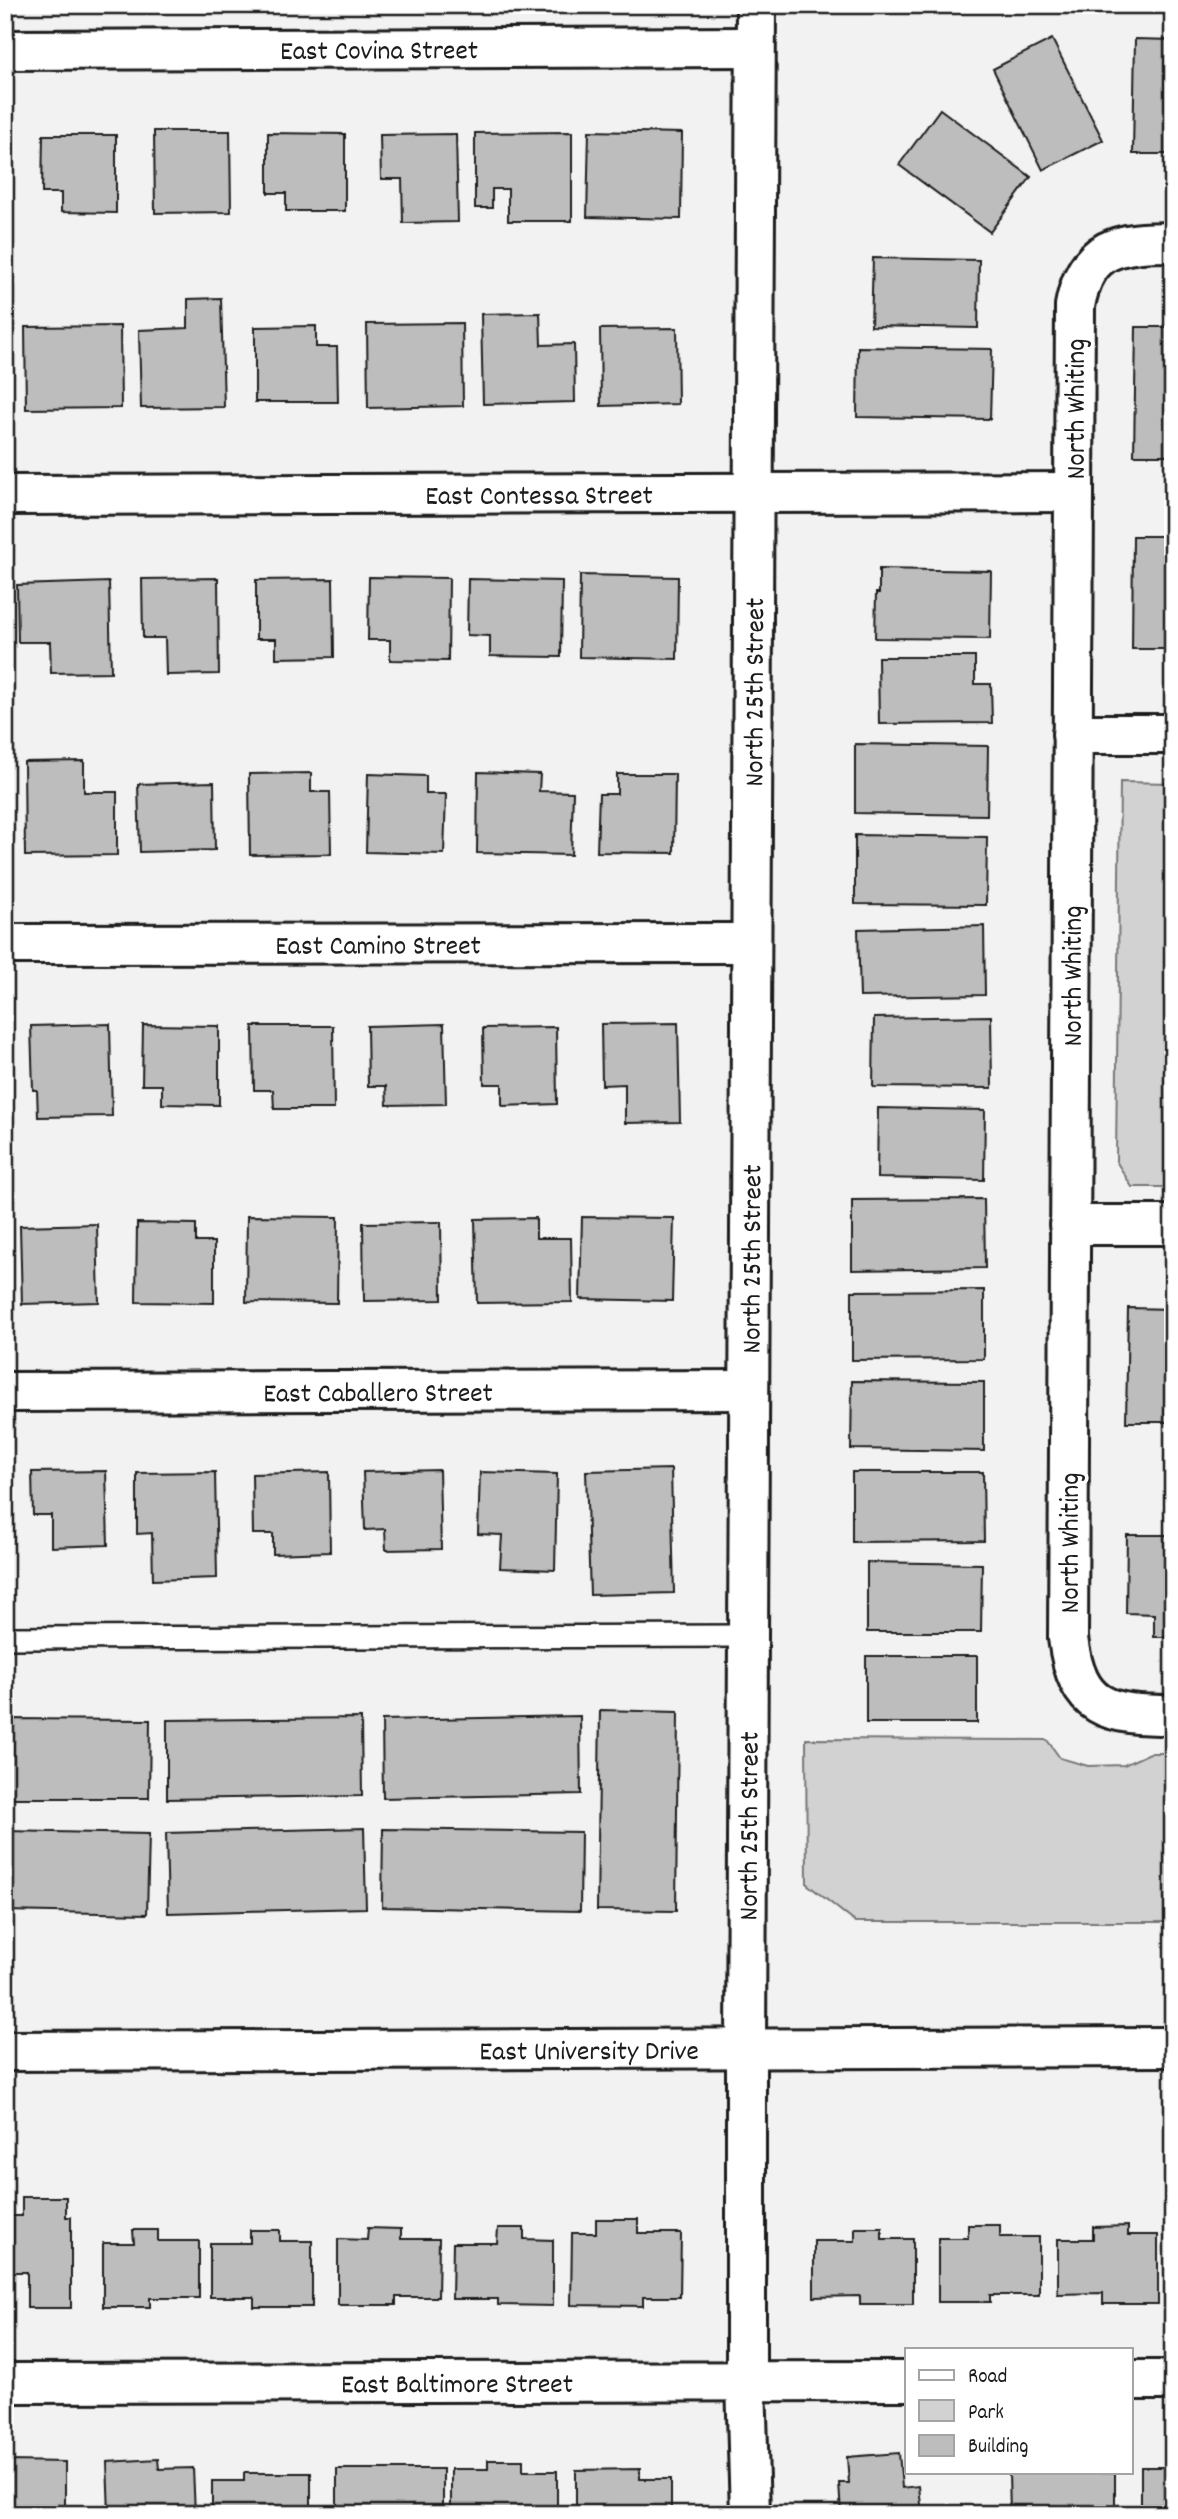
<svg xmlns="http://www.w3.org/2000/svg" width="1178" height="2519" font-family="Dekko,sans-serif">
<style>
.built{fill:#e2e2e2}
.green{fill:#d2d2d2;stroke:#777;stroke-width:2}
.building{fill:#bdbdbd;stroke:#1c1c1c;stroke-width:2}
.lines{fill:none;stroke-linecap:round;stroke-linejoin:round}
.service-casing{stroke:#1c1c1c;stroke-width:26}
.minor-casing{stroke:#1c1c1c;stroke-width:44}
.secondary-casing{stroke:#1c1c1c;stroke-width:44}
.service{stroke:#fff;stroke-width:21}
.minor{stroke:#fff;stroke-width:38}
.secondary{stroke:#fff;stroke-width:38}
.labels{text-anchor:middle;stroke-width:7;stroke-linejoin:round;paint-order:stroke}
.street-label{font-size:28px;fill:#1c1c1c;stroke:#fff}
</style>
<rect width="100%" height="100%" fill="#f2f2f2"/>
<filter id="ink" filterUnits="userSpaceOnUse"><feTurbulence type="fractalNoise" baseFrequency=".0143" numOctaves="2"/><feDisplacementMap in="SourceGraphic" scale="14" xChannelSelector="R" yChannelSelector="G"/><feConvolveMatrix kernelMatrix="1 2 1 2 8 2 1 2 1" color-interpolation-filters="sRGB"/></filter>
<g filter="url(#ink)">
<!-- built -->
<rect class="built" x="5" y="5" width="713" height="3"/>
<!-- green -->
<g class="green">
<polygon points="1120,782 1173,783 1173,1187 1132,1187 1116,1161"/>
<polygon points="806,1739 1047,1740 1060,1758 1088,1766 1124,1765 1150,1753 1173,1753 1173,1922 855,1922 807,1884"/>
</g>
<!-- building -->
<g class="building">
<polygon points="1052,39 1103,140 1043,170 993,69"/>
<polygon points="1135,39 1173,40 1173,154 1133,154"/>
<polygon points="940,109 1031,177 990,232 899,165"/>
<polygon points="154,131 230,131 231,212 155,213"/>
<polygon points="589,131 682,133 681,219 587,217"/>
<polygon points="572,132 572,221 508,221 508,189 492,189 492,208 475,208 475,133"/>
<polygon points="268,133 345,134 345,211 286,211 286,193 268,193"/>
<polygon points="456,134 458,222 403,223 402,179 381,179 380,135"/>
<polygon points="43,135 116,135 116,213 61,212 61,193 42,193"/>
<polygon points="873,258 979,260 978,328 871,326"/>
<polygon points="221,298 224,407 141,408 139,330 188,328 188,299"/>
<polygon points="540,313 541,345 574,344 575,402 483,404 481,314"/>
<polygon points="462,323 463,406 368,408 367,324"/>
<polygon points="120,326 121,408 26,409 25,327"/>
<polygon points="316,326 316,347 337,347 338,402 255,402 255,327"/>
<polygon points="1136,327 1173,327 1173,455 1134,455"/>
<polygon points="677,328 678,404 601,406 600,329"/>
<polygon points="858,347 992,349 990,419 857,417"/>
<polygon points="1133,536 1173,536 1173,649 1132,649"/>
<polygon points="879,569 991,571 990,639 875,638 876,593 879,593"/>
<polygon points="580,575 678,577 677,659 579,657"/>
<polygon points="369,577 449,578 448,661 390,660 390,640 368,640"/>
<polygon points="218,578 219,674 166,675 165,638 143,638 142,579"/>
<polygon points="333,579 334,657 276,658 276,639 256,639 256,580"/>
<polygon points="468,579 562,581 561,657 490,656 490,636 467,635"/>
<polygon points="109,582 111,672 51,673 50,642 18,642 17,585"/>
<polygon points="878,657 975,657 975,684 991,684 992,723 879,724"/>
<polygon points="855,744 988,746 987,815 855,813"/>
<polygon points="84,761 84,792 117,792 117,855 25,856 24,762"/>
<polygon points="478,772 540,774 539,791 573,792 571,855 477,853"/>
<polygon points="311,773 311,792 330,792 331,854 250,855 249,774"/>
<polygon points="368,774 426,776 426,794 446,794 444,854 366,852"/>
<polygon points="617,774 675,774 674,853 597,852 599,794 617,794"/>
<polygon points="214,782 215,850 140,852 138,784"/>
<polygon points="855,835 987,837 986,905 855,904"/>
<polygon points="984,926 985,995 860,997 858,929"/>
<polygon points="991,1016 992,1088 873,1087 874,1018"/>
<polygon points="678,1023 680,1122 625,1123 625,1084 602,1085 601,1024"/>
<polygon points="110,1024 112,1116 38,1117 37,1090 33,1090 31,1026"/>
<polygon points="444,1024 446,1104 387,1105 386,1086 368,1086 367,1026"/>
<polygon points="143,1025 219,1026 219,1105 162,1104 162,1085 142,1085"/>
<polygon points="253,1026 333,1026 334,1109 274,1109 273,1090 254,1090"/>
<polygon points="556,1027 557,1104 502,1106 502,1084 484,1084 483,1028"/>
<polygon points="878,1108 985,1110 984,1180 877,1178"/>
<polygon points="984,1199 985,1268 852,1270 852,1200"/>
<polygon points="247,1216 338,1217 337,1303 246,1302"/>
<polygon points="582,1217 674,1218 672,1301 580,1299"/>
<polygon points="536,1218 536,1238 571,1238 572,1302 477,1303 475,1219"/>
<polygon points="441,1222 442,1300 364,1301 363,1223"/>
<polygon points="137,1223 196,1224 196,1242 214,1242 214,1303 136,1302"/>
<polygon points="97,1224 99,1302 22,1304 20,1226"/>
<polygon points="984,1290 984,1359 852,1360 852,1291"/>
<polygon points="1128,1308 1173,1309 1173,1422 1126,1422"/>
<polygon points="852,1381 984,1382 984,1451 851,1449"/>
<polygon points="671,1469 674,1593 590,1595 586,1471"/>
<polygon points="439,1470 441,1549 386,1550 385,1529 365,1530 363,1472"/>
<polygon points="106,1471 108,1545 51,1547 51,1515 33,1515 32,1472"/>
<polygon points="215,1472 217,1578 153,1580 152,1533 137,1534 137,1473"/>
<polygon points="329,1472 330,1552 273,1554 273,1534 253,1534 252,1474"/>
<polygon points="480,1472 557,1474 555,1570 500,1568 502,1535 478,1534"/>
<polygon points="852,1472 983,1472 984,1541 852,1542"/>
<polygon points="1127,1535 1173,1535 1173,1637 1154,1637 1154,1614 1126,1613"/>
<polygon points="867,1562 982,1564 981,1632 867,1632"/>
<rect x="866" y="1656" width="111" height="67"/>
<polygon points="600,1710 678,1712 676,1911 597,1910"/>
<polygon points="580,1716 581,1794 383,1798 382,1720"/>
<polygon points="361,1718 362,1796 167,1799 167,1720"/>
<polygon points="5,1719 150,1720 149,1798 5,1798"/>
<polygon points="364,1828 366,1908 168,1913 166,1833"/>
<polygon points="383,1829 581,1832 580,1911 382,1907"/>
<polygon points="5,1831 149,1834 147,1914 5,1911"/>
<polygon points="22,2197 66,2197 66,2217 71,2217 71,2308 27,2308 27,2272 5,2272 5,2216 22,2216"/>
<polygon points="596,2219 638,2219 638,2233 681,2233 680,2297 643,2297 643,2306 571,2305 572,2233 596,2233"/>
<polygon points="968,2225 1000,2225 1000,2237 1039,2237 1039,2295 990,2295 990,2302 938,2302 938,2238 968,2238"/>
<polygon points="1128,2226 1128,2235 1158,2235 1158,2304 1103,2304 1103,2293 1058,2294 1058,2239 1093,2239 1093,2227"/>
<polygon points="368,2228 401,2229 401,2239 439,2239 438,2297 396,2297 396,2305 338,2305 338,2239 367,2240"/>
<polygon points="498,2228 524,2228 524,2239 553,2240 553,2306 498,2305 498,2299 452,2299 453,2243 497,2243"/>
<polygon points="855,2228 882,2228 882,2239 913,2239 913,2304 860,2304 860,2296 814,2297 814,2241 855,2241"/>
<polygon points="133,2230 158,2230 158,2241 199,2241 199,2298 150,2298 150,2307 103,2307 103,2243 134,2243"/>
<polygon points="250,2230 280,2230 280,2241 312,2241 312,2307 254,2307 254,2297 210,2297 210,2243 250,2243"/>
<polygon points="899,2453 902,2488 919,2486 922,2514 841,2514 839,2483 849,2483 847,2457"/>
<polygon points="158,2459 159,2469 193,2468 195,2514 109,2514 107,2462"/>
<polygon points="488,2460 523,2460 523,2471 557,2471 557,2514 451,2514 451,2469 488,2469"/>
<polygon points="10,2461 65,2462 65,2514 5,2514 5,2474 10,2474"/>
<rect x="1141" y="2467" width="32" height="47"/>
<rect x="337" y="2469" width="106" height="45"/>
<polygon points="640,2469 640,2479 671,2479 671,2514 576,2514 576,2470"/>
<polygon points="1115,2472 1115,2514 1010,2514 1009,2473"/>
<polygon points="244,2473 311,2473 311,2514 212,2514 212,2481 244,2481"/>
</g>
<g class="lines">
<!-- service casing -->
<g class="service-casing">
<polyline id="service" points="5,1638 748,1636"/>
</g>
<!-- minor casing -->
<g class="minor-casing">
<g id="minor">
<path id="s1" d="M 5,50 L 755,47"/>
<path d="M 1173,242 C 1118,242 1086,246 1075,306 L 1068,1638 C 1077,1710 1107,1715 1173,1715"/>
<path id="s2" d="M 5,495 L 1074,492"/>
<polyline points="1072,734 1173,734"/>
<path id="s3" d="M 5,944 L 751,943"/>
<polyline points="1069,1225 1173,1225"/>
<path id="s4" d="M 5,1392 L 749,1390"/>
<polyline points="1131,2380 1173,2380"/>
<path id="s5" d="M 5,2383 L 907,2381"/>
<path id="s6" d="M 750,2514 L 746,2381 L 746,2048 L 756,5"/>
</g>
</g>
<!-- secondary casing -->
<g class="secondary-casing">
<g id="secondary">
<path id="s7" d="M 5,2051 L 1173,2047"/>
</g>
</g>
<!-- service -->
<use href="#service" class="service"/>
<!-- minor -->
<use href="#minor" class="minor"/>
<!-- secondary -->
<use href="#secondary" class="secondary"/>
</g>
</g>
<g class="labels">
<!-- street labels -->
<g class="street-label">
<text dy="10" stroke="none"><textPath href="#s1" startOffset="374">East Covina Street</textPath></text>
<text transform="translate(1074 409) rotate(-90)" y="10">North Whiting</text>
<text dy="10" stroke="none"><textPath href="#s2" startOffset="534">East Contessa Street</textPath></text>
<text dy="10" stroke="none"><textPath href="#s6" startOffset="1822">North 25th Street</textPath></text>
<text dy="10" stroke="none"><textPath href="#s3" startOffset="373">East Camino Street</textPath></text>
<text transform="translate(1071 976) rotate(-90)" y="10">North Whiting</text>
<text dy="10" stroke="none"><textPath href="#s6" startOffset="1255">North 25th Street</textPath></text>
<text dy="10" stroke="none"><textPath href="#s4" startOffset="373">East Caballero Street</textPath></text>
<text transform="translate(1068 1543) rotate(-90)" y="10">North Whiting</text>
<text dy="10" stroke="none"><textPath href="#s6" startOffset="688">North 25th Street</textPath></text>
<text dy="10" stroke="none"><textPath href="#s7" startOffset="584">East University Drive</textPath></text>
<text dy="10" stroke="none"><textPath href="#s5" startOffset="452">East Baltimore Street</textPath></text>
</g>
</g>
<!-- margin -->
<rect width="1178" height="2519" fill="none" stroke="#fff" stroke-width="28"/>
<rect x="14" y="14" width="1150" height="2491" fill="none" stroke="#1c1c1c" stroke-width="2.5" filter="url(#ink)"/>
<!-- legend -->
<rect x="905" y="2348" width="228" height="126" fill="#ffffff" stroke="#a4a4a4" stroke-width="2"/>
<rect x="919" y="2370" width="35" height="10" fill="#ffffff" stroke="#a4a4a4" stroke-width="2"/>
<text x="968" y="2382" font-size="21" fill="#1c1c1c">Road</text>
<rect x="919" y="2400" width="35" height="21" fill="#d2d2d2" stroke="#a4a4a4" stroke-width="2"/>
<text x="968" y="2418" font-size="21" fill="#1c1c1c">Park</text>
<rect x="919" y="2435" width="35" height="21" fill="#bdbdbd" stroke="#a4a4a4" stroke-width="2"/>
<text x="968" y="2452" font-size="21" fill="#1c1c1c">Building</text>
</svg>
